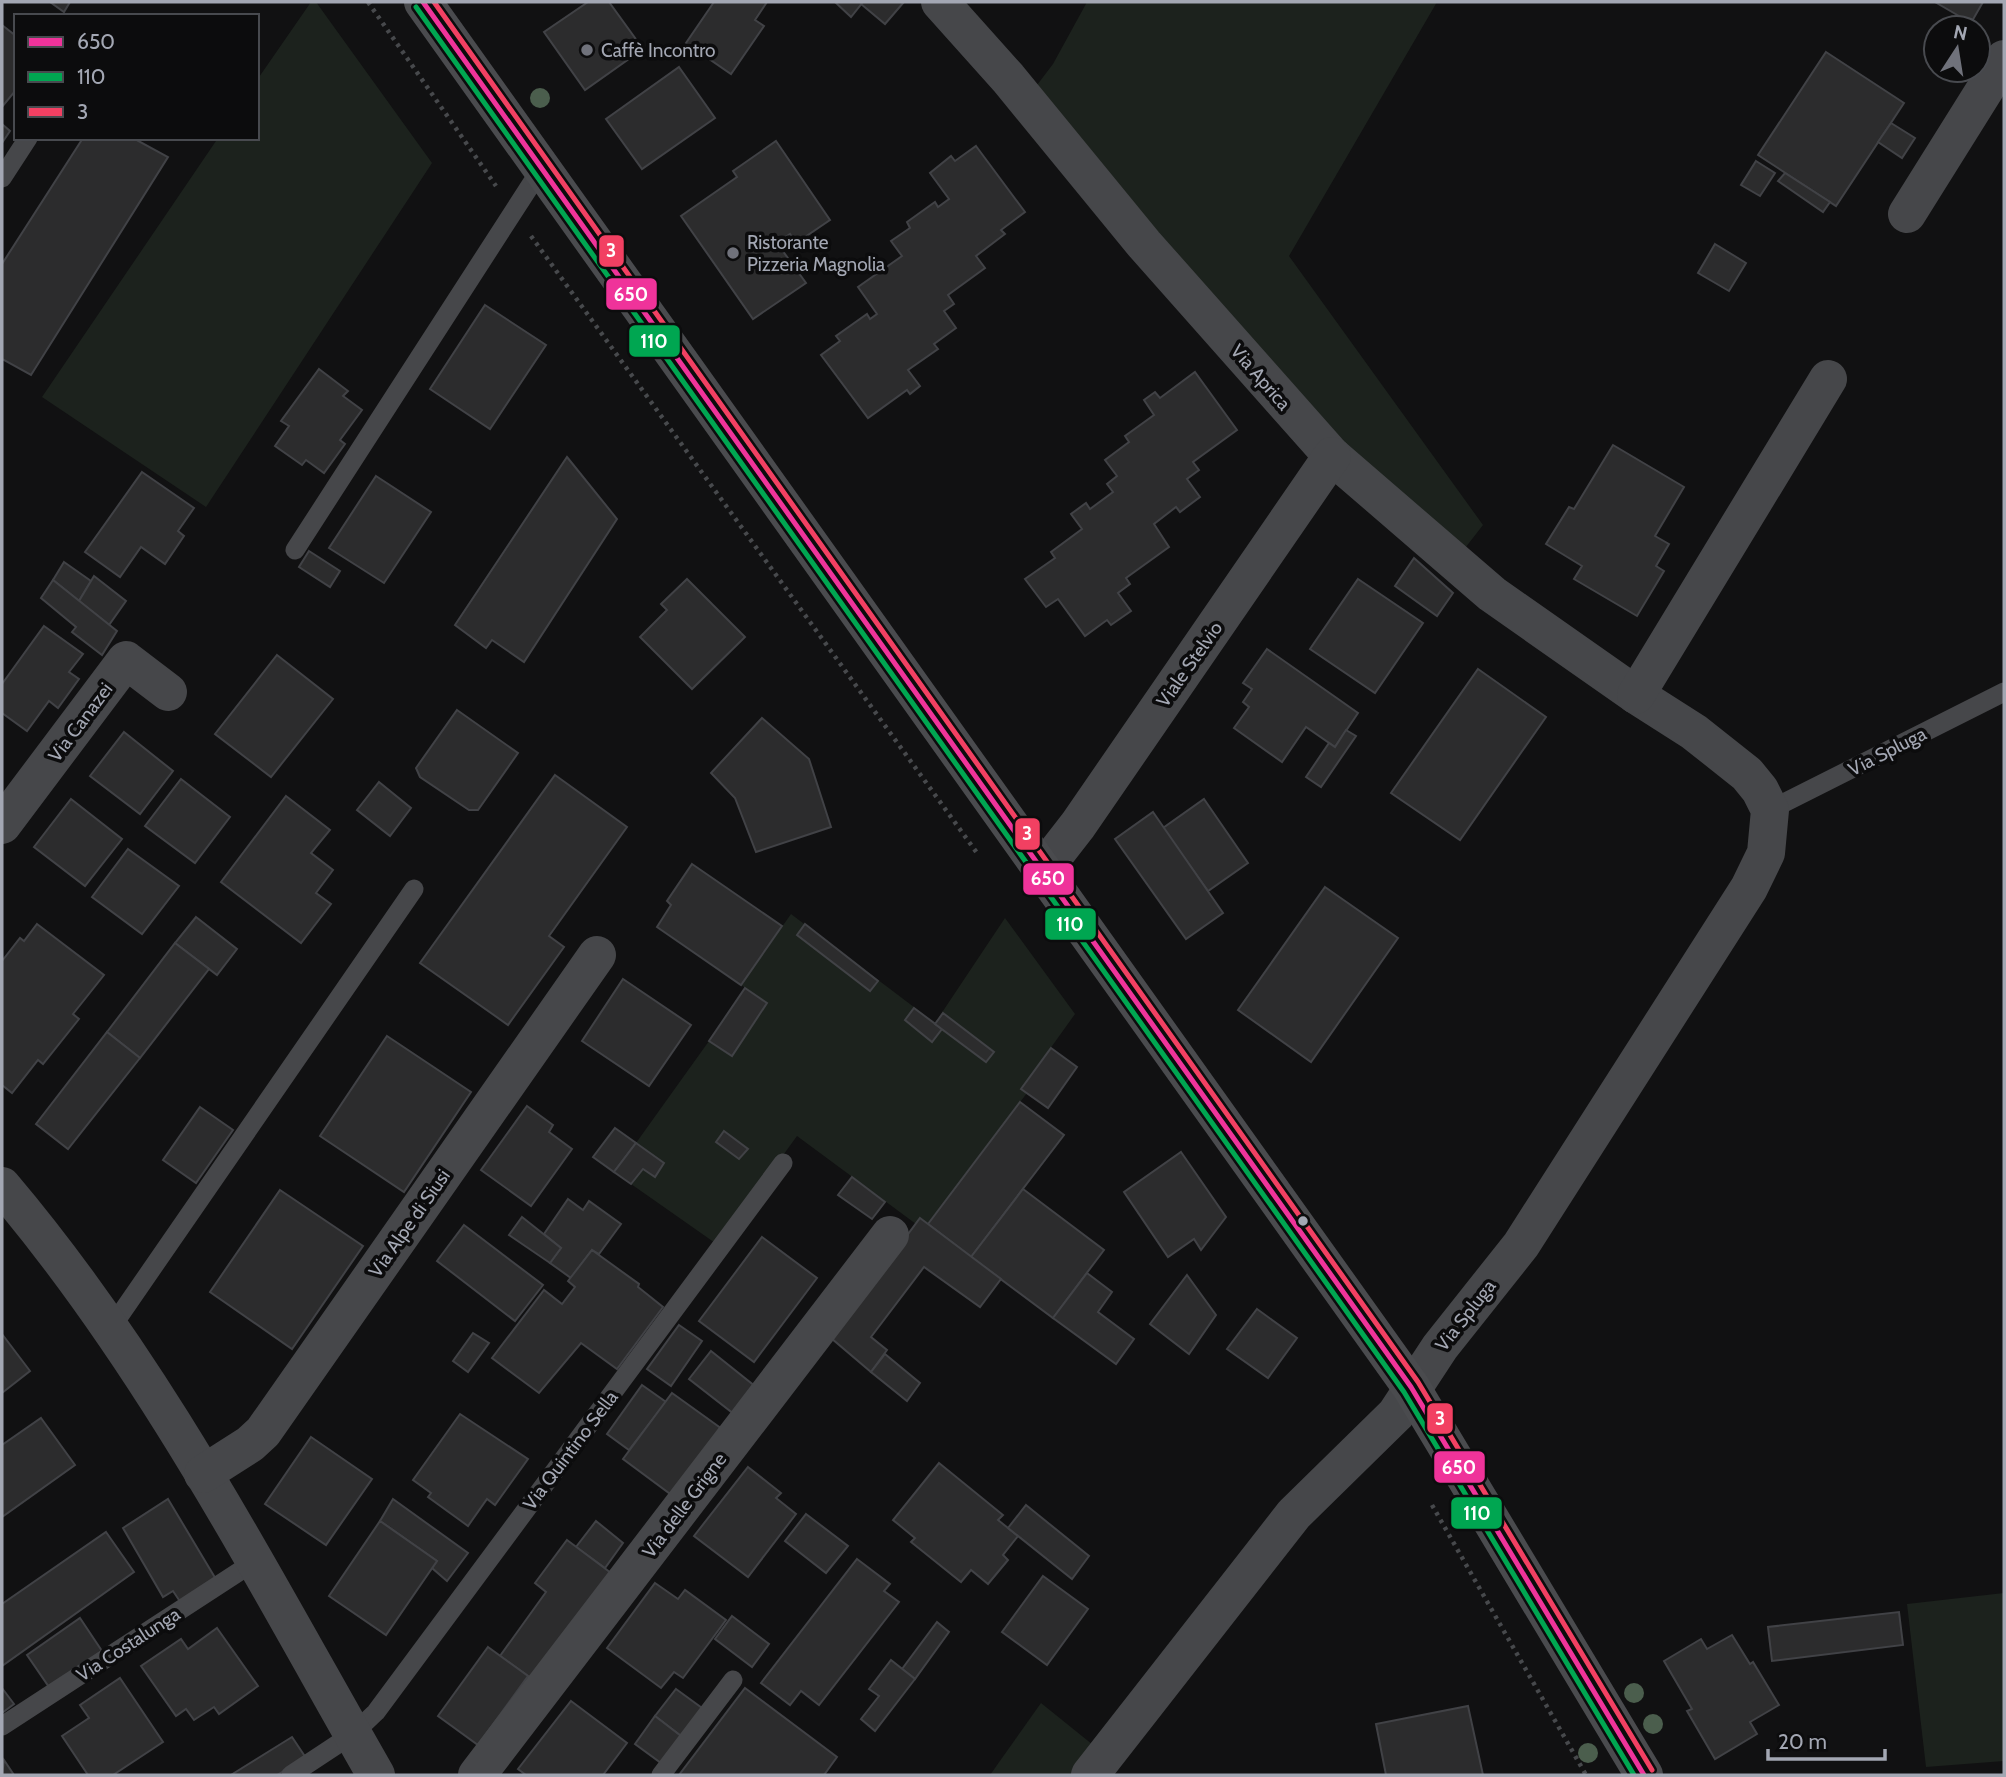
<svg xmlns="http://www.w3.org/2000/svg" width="2006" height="1777" font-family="Cabin,sans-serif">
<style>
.green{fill:#1c221d}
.building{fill:#2c2c2d;stroke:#414246;stroke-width:2}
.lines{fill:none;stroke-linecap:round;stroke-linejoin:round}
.path{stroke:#47494c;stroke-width:4.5;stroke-dasharray:3.5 5;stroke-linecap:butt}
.lane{stroke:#46474a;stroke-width:19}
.street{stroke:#46474a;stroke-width:38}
.secondary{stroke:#4a4b4e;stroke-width:38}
.bus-1-casing{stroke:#0c0c0d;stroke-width:10}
.bus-2-casing{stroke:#0c0c0d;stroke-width:10}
.bus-3-casing{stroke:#0c0c0d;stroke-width:10}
.bus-1{stroke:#ef339a;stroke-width:5}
.bus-2{stroke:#00a651;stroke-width:5}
.bus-3{stroke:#f24062;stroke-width:5}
.tree{fill:#4b5e4d}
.poi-dot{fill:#70727b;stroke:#0c0c0d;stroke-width:2.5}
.bus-dot{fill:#a3a7b3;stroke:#0c0c0d;stroke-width:2.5}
.labels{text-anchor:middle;stroke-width:7;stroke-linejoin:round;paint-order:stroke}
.poi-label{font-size:19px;fill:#a3a7b3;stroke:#0c0c0d;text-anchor:start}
.street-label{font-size:19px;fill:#a3a7b3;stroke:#0c0c0d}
.line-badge{stroke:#0c0c0d;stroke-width:2.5}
.badge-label{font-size:19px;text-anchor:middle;font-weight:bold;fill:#fff}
</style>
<rect width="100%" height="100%" fill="#111112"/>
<!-- green -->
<g class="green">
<polygon points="311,2 316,2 432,163 206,507 42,397 218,138 257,138 257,80"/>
<polygon points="1087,2 1437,2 1289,256 1483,525 1462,552 1331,436 1034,89 1053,64"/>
<polygon points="791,914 935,1023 1005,918 1075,1014 1022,1088 1027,1093 928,1224 921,1218 916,1224 797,1136 718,1245 631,1184 643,1169 655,1177 664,1163 636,1143 709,1041 732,1056 767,1003 741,985"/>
<polygon points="2004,1593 2004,1761 1926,1767 1907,1604"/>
<polygon points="1041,1703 1108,1757 1093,1775 990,1775"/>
</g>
<!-- building -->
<g class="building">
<polygon points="50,2 70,2 64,12"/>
<polygon points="588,2 609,2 643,49 585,90 544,32"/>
<polygon points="714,2 767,2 755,20 764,26 731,74 686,43"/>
<polygon points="835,2 863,2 851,17"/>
<polygon points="863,2 904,2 885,24 861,4"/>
<polygon points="1935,2 1983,2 1971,23"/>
<polygon points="2,25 16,36 16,90 2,107"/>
<polygon points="1826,52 1904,103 1836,206 1758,155"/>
<polygon points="679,67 715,118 642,169 606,119"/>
<polygon points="1891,123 1915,138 1902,158 1878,142"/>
<polygon points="2,124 10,131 2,143"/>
<polygon points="83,138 133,138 168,157 31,375 2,359 2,264"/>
<polygon points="776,141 830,220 796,243 790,234 777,243 806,283 753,319 681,216 737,177 733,171"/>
<polygon points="976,146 1025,212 1001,230 1005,234 976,256 985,268 948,295 954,304 944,311 956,328 934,344 938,349 908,370 920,386 910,394 907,390 868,418 821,355 840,341 836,336 867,314 870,319 877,314 858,287 902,256 891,241 910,228 907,222 935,202 938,207 949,199 930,173 951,156 955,161"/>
<polygon points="1756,161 1775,173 1760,196 1741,185"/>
<polygon points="1785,173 1830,202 1823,212 1778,181"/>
<polygon points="1715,244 1746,263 1729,291 1698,273"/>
<polygon points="485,305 546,345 490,429 430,389"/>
<polygon points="319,369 348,391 343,396 362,410 340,440 345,444 324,473 306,460 302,465 275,446 289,426 281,421"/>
<polygon points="1195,372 1237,430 1193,462 1199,470 1187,479 1200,497 1180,512 1176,507 1154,524 1169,547 1126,578 1130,584 1118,593 1131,611 1111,625 1107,620 1085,636 1058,599 1046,607 1025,579 1055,558 1051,552 1082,529 1071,514 1086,503 1090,509 1113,492 1107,484 1117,476 1105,460 1129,442 1125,436 1154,415 1144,400 1155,392 1160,398"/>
<polygon points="1613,445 1684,487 1655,536 1669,544 1656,566 1664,571 1637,616 1574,579 1582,566 1546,544 1569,507 1574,509"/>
<polygon points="567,457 617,519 524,662 492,640 486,648 455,625"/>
<polygon points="142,472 194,508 178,531 184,536 165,564 141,547 120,577 85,552"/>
<polygon points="376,476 431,512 384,583 329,548"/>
<polygon points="309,551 340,571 330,587 299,567"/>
<polygon points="1414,558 1453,593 1437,616 1395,586"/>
<polygon points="64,562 91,581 79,601 53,580"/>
<polygon points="94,576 126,601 109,625 79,601"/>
<polygon points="687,579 745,637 692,689 640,637 667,610 661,604"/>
<polygon points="1358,579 1423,623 1375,693 1310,649"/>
<polygon points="53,580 117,631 102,655 72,632 76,627 41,598"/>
<polygon points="44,626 83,654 69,672 79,679 58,708 49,701 27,731 2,713 2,684"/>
<polygon points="1267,649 1358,713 1335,747 1306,727 1282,762 1234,728 1249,707 1243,702 1252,689 1243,683"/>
<polygon points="277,655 333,699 271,777 215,734"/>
<polygon points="1478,669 1546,717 1460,840 1391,793"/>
<polygon points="457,710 518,753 478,810 469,810 420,777 416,768"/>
<polygon points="762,718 809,759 831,827 756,852 735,798 711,773"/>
<polygon points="1346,730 1356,736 1321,787 1306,777 1329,743 1335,747"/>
<polygon points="124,732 173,771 140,814 90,776"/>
<polygon points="555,775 627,827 549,936 564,947 508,1025 420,963"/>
<polygon points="181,779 230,817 195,863 145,826"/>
<polygon points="379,782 411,808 390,836 357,810"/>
<polygon points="286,796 330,830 311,853 333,870 316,893 331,904 301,943 221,882"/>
<polygon points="71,799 122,839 85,886 34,847"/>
<polygon points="1204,799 1248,863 1208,891 1163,828"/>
<polygon points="1153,812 1223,913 1186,939 1115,839"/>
<polygon points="128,849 179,886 142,934 92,897"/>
<polygon points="692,864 782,926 741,985 657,927 671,905 667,901"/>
<polygon points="1325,887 1398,938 1311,1062 1238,1010"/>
<polygon points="196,917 237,949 217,975 175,943"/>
<polygon points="37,924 104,975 73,1014 79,1019 43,1064 38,1060 12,1093 2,1085 2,961 20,938 24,941"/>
<polygon points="805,924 878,981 870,991 797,935"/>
<polygon points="175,943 209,969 140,1058 107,1032"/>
<polygon points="623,979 691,1025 649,1086 582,1041"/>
<polygon points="745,988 767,1003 732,1056 709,1041"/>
<polygon points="914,1008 942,1029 932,1042 905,1020"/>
<polygon points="943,1013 994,1052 986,1062 935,1024"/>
<polygon points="107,1032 140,1058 68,1149 36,1124"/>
<polygon points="387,1036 471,1092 404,1192 320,1136"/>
<polygon points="1051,1048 1077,1067 1048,1108 1021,1089"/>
<polygon points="1020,1102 1064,1135 971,1257 928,1224"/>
<polygon points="527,1106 553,1125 549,1132 572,1149 531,1206 481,1170"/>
<polygon points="200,1107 233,1130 196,1183 163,1160"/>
<polygon points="615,1128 636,1143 614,1172 593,1157"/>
<polygon points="724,1131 748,1149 739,1159 716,1142"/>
<polygon points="636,1143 664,1163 655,1177 643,1169 631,1184 614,1172"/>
<polygon points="1181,1152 1226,1217 1201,1250 1194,1239 1168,1257 1124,1192"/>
<polygon points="852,1177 885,1202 872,1219 838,1195"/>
<polygon points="1023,1189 1104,1250 1053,1318 971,1257"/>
<polygon points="280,1190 363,1246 292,1349 210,1292"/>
<polygon points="568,1199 583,1210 589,1201 621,1224 599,1254 592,1250 571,1278 550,1263 561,1248 544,1234"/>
<polygon points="522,1217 561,1248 550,1263 509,1235"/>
<polygon points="920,1218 1001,1279 980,1307 924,1267 871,1337 887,1350 871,1372 831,1338"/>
<polygon points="464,1225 543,1285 515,1321 437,1261"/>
<polygon points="762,1237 817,1278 754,1362 699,1321"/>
<polygon points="592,1250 639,1284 638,1287 663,1307 617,1369 581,1343 539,1393 492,1358 544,1290 562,1304 575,1287 568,1281"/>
<polygon points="1087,1273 1112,1292 1098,1312 1134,1339 1116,1364 1053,1318"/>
<polygon points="1187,1275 1216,1315 1189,1354 1150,1324"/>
<polygon points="1257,1309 1297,1338 1268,1378 1227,1349"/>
<polygon points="679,1325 702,1341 671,1386 647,1369"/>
<polygon points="473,1333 489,1343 468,1372 453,1361"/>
<polygon points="2,1334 30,1371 2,1393"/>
<polygon points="711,1351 756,1387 734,1414 689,1379"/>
<polygon points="885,1354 920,1383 907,1401 871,1372"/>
<polygon points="642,1385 666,1402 629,1450 607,1434"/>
<polygon points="672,1393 722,1429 673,1496 623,1459"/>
<polygon points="460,1414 528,1459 495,1505 487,1499 468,1526 428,1497 431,1493 413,1480"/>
<polygon points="41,1418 75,1465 2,1517 2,1445"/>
<polygon points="311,1437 372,1479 326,1545 265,1504"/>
<polygon points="939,1463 1003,1515 998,1520 1018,1536 1003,1555 1008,1560 988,1584 971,1570 961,1582 911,1542 915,1538 893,1520"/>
<polygon points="748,1467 781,1493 776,1498 796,1514 748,1577 694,1536"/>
<polygon points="168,1499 217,1581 181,1603 173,1591 163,1597 123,1528"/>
<polygon points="393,1499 468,1553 447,1581 432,1568 437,1561 380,1521"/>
<polygon points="1026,1505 1089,1556 1072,1579 1008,1528"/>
<polygon points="806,1514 848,1546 826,1573 785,1541"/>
<polygon points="380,1521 437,1561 386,1635 329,1596"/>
<polygon points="596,1521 623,1543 605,1568 576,1547"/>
<polygon points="106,1532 134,1572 2,1666 2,1604"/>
<polygon points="567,1540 611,1573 538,1683 500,1656 546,1592 535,1583"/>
<polygon points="857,1559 890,1584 884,1591 899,1602 819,1705 801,1691 790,1705 761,1683"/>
<polygon points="1043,1576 1088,1609 1047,1665 1002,1632"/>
<polygon points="655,1583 678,1599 685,1590 726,1620 683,1678 674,1672 661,1688 607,1648"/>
<polygon points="1899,1612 1903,1645 1772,1661 1768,1627"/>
<polygon points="732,1616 769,1644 752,1667 715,1639"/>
<polygon points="80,1618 102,1651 49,1687 27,1655"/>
<polygon points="937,1622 949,1632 915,1679 902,1669"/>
<polygon points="217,1628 258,1686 219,1714 214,1707 194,1720 186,1709 176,1716 141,1666 181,1639 188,1649"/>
<polygon points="1732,1635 1750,1664 1753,1662 1779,1705 1750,1722 1757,1734 1715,1759 1687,1711 1692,1709 1664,1661 1701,1639 1707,1649"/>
<polygon points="488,1647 528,1676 478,1745 438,1716"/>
<polygon points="891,1660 915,1679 875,1731 861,1719 879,1696 869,1689"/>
<polygon points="120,1678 163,1742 113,1775 88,1775 62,1736 89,1718 80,1705"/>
<polygon points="2,1688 14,1704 2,1713"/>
<polygon points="745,1688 837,1757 824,1775 679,1775"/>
<polygon points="676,1689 702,1708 681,1736 655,1716"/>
<polygon points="571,1701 627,1743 603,1775 526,1775 518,1769"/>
<polygon points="1468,1706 1483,1775 1386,1775 1376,1724"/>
<polygon points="655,1716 681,1736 661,1763 635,1744"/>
<polygon points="292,1737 306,1758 277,1775 231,1775"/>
<polygon points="4,1760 14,1775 2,1775"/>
</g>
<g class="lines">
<!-- path -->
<g class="path">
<polyline points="368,2 496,186"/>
<polyline points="531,236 977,853"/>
<polyline points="1432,1505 1586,1775"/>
</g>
<!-- lane -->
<g class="lane">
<polyline points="2,178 28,138"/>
<polyline points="295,550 541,169"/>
<polyline points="1770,810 2004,692"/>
<polyline points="111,1328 414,889"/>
<polyline points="2,1726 254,1562"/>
<polyline points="291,1775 353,1734 376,1712 783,1163"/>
<polyline points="661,1775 733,1680"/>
</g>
<!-- street -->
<g class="street">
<polyline points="940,2 1008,78 1144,244 1332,456 1492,594 1636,695 1694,732 1747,774 1760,790 1770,810 1766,853 1749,888 1521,1245 1440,1347 1396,1414 1294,1514 1090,1775"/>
<polyline points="1907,214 2004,59"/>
<polyline points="1636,695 1828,379"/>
<polyline points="2,825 126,660 168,692"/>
<polyline points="1043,870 1078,825 1332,456"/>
<path d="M 2,1186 C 153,1364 261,1574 376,1775"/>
<polyline points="203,1474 250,1444 263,1432 597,955"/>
<polyline points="477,1775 890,1235"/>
</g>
<!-- secondary -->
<polyline class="secondary" points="423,2 1411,1387 1644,1775"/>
<!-- bus-1 casing -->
<g class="bus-1-casing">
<polyline id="bus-1" points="423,2 1411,1387 1644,1775"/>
</g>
<!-- bus-2 casing -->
<g class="bus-2-casing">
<polyline id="bus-2" points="416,7 1404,1392 1634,1775"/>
</g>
<!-- bus-3 casing -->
<g class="bus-3-casing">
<polyline id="bus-3" points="434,2 1418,1382 1652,1770"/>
</g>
<!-- bus-1 -->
<use href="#bus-1" class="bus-1"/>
<!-- bus-2 -->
<use href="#bus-2" class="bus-2"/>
<!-- bus-3 -->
<use href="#bus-3" class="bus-3"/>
</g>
<!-- trees -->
<g class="tree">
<circle cx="540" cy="98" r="10"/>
<circle cx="1634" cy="1693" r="10"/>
<circle cx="1653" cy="1724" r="10"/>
<circle cx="1588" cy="1753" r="10"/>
</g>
<!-- markers -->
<g class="poi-dot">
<circle cx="587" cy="50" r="7"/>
<circle cx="733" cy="253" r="7"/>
</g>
<circle class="bus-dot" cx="1303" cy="1221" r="6"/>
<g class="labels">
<!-- poi labels -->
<g class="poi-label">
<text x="601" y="57">Caffè Incontro</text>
<text x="747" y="249">Ristorante<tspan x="747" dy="22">Pizzeria Magnolia</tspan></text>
</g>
<!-- street labels -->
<g class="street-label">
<text transform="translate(1261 377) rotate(49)" y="7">Via Aprica</text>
<text transform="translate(1189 664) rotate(-55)" y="7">Viale Stelvio</text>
<text transform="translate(80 722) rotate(-53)" y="7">Via Canazei</text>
<text transform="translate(1887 751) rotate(-27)" y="7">Via Spluga</text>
<text transform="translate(409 1223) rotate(-55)" y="7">Via Alpe di Siusi</text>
<text transform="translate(1465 1315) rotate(-52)" y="7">Via Spluga</text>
<text transform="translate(570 1450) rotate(-53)" y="7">Via Quintino Sella</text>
<text transform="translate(684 1505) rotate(-53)" y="7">Via delle Grigne</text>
<text transform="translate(128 1644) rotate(-33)" y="7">Via Costalunga</text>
</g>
</g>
<g class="line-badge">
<rect x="598" y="234" width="27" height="34" rx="7" fill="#f24062"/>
<rect x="605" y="277" width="53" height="34" rx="7" fill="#ef339a"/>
<rect x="628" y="324" width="53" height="34" rx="7" fill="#00a651"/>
<rect x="1014" y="817" width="27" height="34" rx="7" fill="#f24062"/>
<rect x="1022" y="862" width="53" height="34" rx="7" fill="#ef339a"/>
<rect x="1044" y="907" width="53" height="34" rx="7" fill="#00a651"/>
<rect x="1426" y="1402" width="28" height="33" rx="7" fill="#f24062"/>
<rect x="1433" y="1450" width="53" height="34" rx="7" fill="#ef339a"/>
<rect x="1450" y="1496" width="53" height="34" rx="7" fill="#00a651"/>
</g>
<g class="badge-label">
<text x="611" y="257">3</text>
<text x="631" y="301">650</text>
<text x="654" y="348">110</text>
<text x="1027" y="840">3</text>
<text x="1048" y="885">650</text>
<text x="1070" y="931">110</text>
<text x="1440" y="1425">3</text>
<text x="1459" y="1474">650</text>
<text x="1477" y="1520">110</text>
</g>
<!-- border -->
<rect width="2006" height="1777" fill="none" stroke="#a3a7b3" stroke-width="7"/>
<!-- legend -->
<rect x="14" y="14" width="245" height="126" fill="#0c0c0d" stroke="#484a4f" stroke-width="2"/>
<rect x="28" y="37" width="35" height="10" fill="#ef339a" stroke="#484a4f" stroke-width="2"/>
<text x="77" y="49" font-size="21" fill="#a3a7b3">650</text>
<rect x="28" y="72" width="35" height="10" fill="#00a651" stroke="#484a4f" stroke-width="2"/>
<text x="77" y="84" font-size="21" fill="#a3a7b3">110</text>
<rect x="28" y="107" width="35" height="10" fill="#f24062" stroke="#484a4f" stroke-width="2"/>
<text x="77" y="119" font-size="21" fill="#a3a7b3">3</text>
<!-- north arrow -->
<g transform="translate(1957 49) rotate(12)"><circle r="33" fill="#0c0c0d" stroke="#484a4f" stroke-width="2"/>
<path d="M0-5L12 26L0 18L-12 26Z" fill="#70727b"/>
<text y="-10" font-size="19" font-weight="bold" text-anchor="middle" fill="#a3a7b3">N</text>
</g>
<!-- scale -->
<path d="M1768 1749v10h117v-10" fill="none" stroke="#a3a7b3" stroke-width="3.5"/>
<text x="1778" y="1749" font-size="21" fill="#a3a7b3" stroke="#0c0c0d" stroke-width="5" paint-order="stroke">20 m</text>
</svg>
